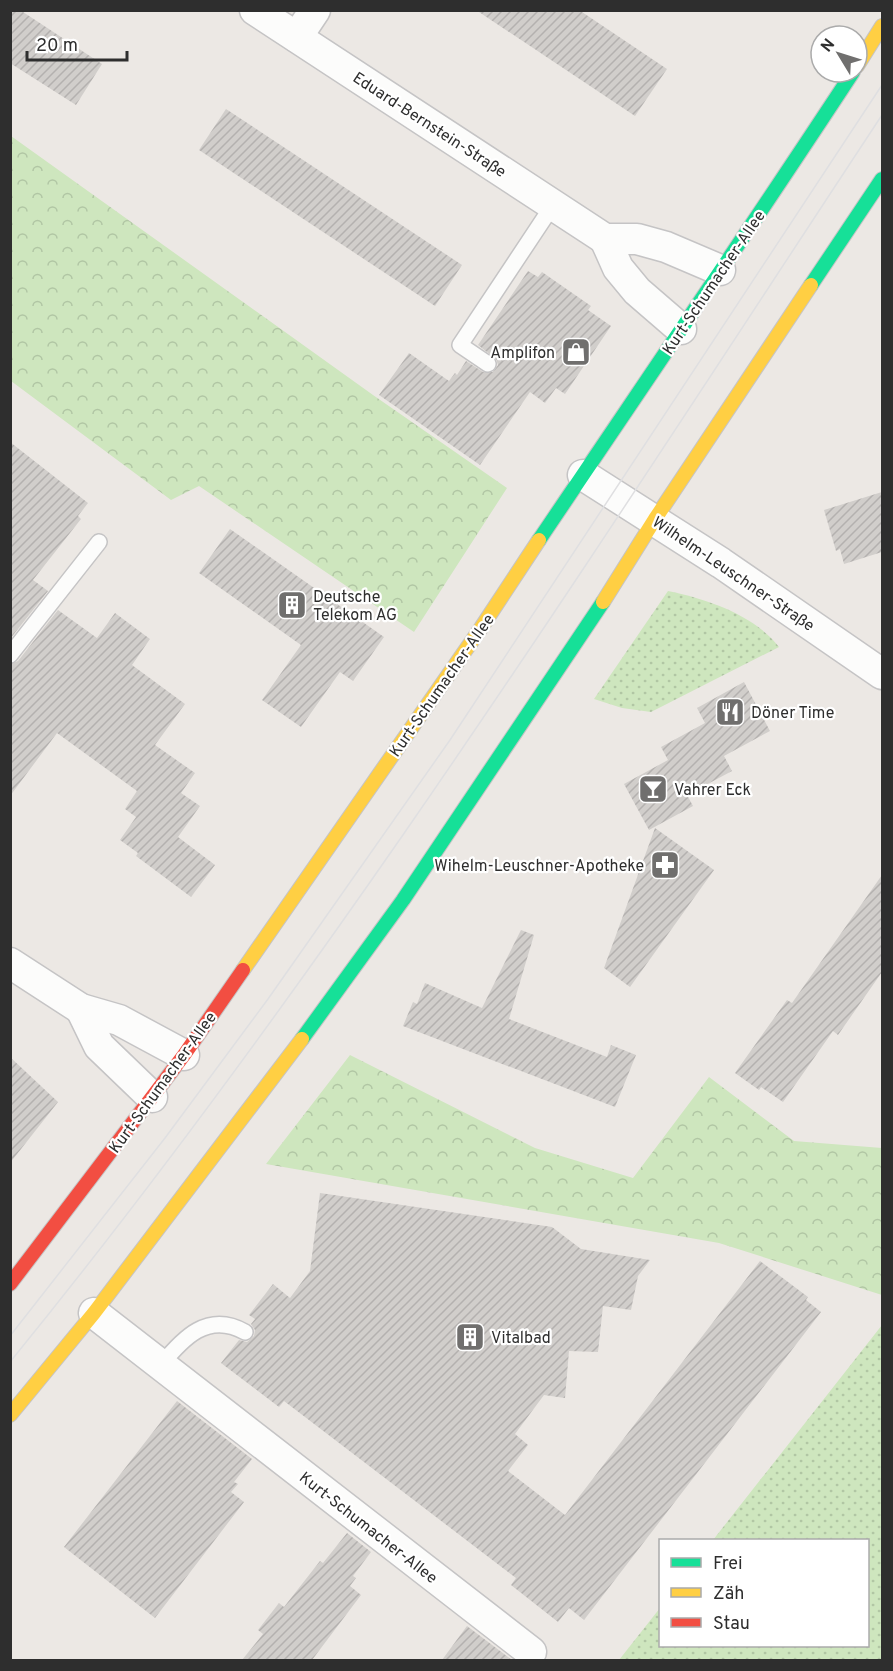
<svg xmlns="http://www.w3.org/2000/svg" width="893" height="1671" font-family="Overpass,sans-serif">
<style>
.grass{fill:url(#grass-dots)}
.park{fill:url(#park-crowns)}
.building{fill:url(#building-hatch)}
.lines{fill:none;stroke-linecap:round;stroke-linejoin:round}
.lane-casing{stroke:#c5c4c5;stroke-width:18}
.street-casing{stroke:#c5c4c5;stroke-width:33}
.fast-casing{stroke:#c5c4c5;stroke-width:16}
.slow-casing{stroke:#c5c4c5;stroke-width:16}
.jam-casing{stroke:#c5c4c5;stroke-width:16}
.lane{stroke:#fcfcfb;stroke-width:15}
.street{stroke:#fcfcfb;stroke-width:30}
.fast{stroke:#16e098;stroke-width:14}
.slow{stroke:#ffcf43;stroke-width:14}
.jam{stroke:#f24e42;stroke-width:14}
.tram{stroke:#dfdfe1;stroke-width:1.5}
.labels{text-anchor:middle;stroke-width:4.5;stroke-linejoin:round;paint-order:stroke}
.street-label{font-size:16px;fill:#2e2e2e;stroke:#fff}
.poi-label{font-size:16px;fill:#2e2e2e;stroke:#fff;text-anchor:start}
</style>
<defs>
<pattern id="grass-dots" width="8" height="8" patternUnits="userSpaceOnUse" patternTransform="scale(1.5)"><rect width="8" height="8" fill="#cee6be"/><path d="M2 2h.1M6 6h.1" fill="none" stroke="#b1c6a4" stroke-width="1.8" stroke-linecap="round"/></pattern>
<pattern id="park-crowns" width="20" height="18" patternUnits="userSpaceOnUse" patternTransform="scale(1.5)"><rect width="20" height="18" fill="#cee6be"/><path d="M2 6a3 3 0 1 1 6 0M12 15a3 3 0 1 1 6 0" fill="none" stroke="#b1c6a4"/></pattern>
<pattern id="building-hatch" width="6" height="6" patternUnits="userSpaceOnUse" patternTransform="scale(1.5)"><rect width="6" height="6" fill="#d1cecb"/><path d="M-1 1l2-2M0 6l6-6M5 7l2-2" fill="none" stroke="#b4b1af"/></pattern>
</defs>
<rect width="100%" height="100%" fill="#ece8e4"/>
<!-- grass -->
<g class="grass">
<path d="M 668,591 C 707,599 754,615 779,647 L 651,712 L 622,708 L 594,699 Z"/>
<polygon points="882,1325 882,1660 619,1660 660,1608 660,1646 868,1646 868,1540 713,1540"/>
</g>
<!-- park -->
<g class="park">
<polygon points="11,136 373,395 507,488 414,632 199,486 171,500 11,381"/>
<polygon points="350,1055 535,1148 633,1178 709,1077 794,1141 882,1148 882,1295 719,1243 266,1164"/>
</g>
<!-- building -->
<g class="building">
<polygon points="10,10 20,10 102,64 76,105 10,63"/>
<polygon points="476,10 579,10 667,69 635,116"/>
<polygon points="226,109 462,265 435,306 199,150"/>
<polygon points="528,271 538,277 542,272 591,306 588,310 611,326 565,394 556,388 545,403 530,392 480,465 379,395 409,353 449,381 455,373 457,375 466,361 483,372 493,372 498,365 496,359 478,345"/>
<polygon points="10,442 88,503 78,516 81,519 33,580 48,591 10,639"/>
<polygon points="882,492 882,552 844,564 840,549 836,551 824,510"/>
<polygon points="230,529 384,637 353,681 340,672 301,727 262,700 301,645 199,573"/>
<polygon points="58,610 97,638 115,613 150,639 132,665 185,704 155,745 195,773 181,793 200,806 178,837 215,865 191,897 136,856 138,853 120,840 136,817 125,809 137,791 57,733 10,796 10,664 18,661"/>
<polygon points="744,682 770,731 724,756 732,771 687,795 693,806 649,830 624,784 668,760 661,747 705,723 697,708"/>
<polygon points="655,828 714,870 630,987 604,968"/>
<polygon points="882,875 882,972 838,1035 833,1031 783,1102 761,1087 759,1090 735,1073 787,1000 792,1003"/>
<polygon points="521,930 534,935 509,1019 607,1057 611,1045 636,1055 615,1107 403,1026 413,1002 417,1004 425,983 482,1008"/>
<polygon points="10,1057 58,1102 10,1163"/>
<polygon points="320,1193 552,1227 581,1249 650,1260 638,1276 631,1310 603,1306 598,1352 569,1351 565,1398 544,1395 515,1434 528,1445 508,1471 565,1515 760,1261 808,1297 806,1300 821,1312 584,1620 569,1608 558,1622 511,1585 516,1578 284,1401 279,1407 221,1363 239,1340 247,1342 254,1336 255,1330 251,1324 255,1319 249,1315 273,1284 290,1298 310,1271"/>
<polygon points="177,1401 252,1459 234,1482 238,1484 231,1492 244,1502 155,1618 64,1547"/>
<polygon points="347,1533 371,1552 353,1576 356,1578 350,1586 361,1595 312,1660 242,1660 263,1634 258,1630 279,1603 284,1607 320,1561 323,1563"/>
<polygon points="467,1626 512,1660 442,1660"/>
</g>
<g class="lines">
<!-- lane casing -->
<g class="lane-casing">
<g id="lane">
<polyline points="488,364 460,345 553,205"/>
<polyline points="10,655 99,542"/>
<path d="M 161,1365 C 183,1338 208,1311 245,1332"/>
</g>
</g>
<!-- street casing -->
<g class="street-casing">
<g id="street">
<polyline points="255,10 605,239 637,239 666,247 720,270"/>
<polyline points="297,37 315,10"/>
<polyline points="605,239 618,268 637,291 681,329"/>
<polyline points="583,475 721,563 882,674"/>
<polyline points="10,963 81,1009 119,1020 184,1055"/>
<polyline points="81,1009 99,1046 152,1097"/>
<polyline points="94,1313 531,1652"/>
</g>
</g>
<!-- fast casing -->
<g class="fast-casing">
<g id="fast">
<polyline points="811,285 882,179"/>
<path d="M 539,540 C 644,384 750,229 853,72"/>
<polyline points="302,1039 403,900 603,602"/>
</g>
</g>
<!-- slow casing -->
<g class="slow-casing">
<g id="slow">
<polyline points="857,66 882,26"/>
<polyline points="603,602 655,519 811,285"/>
<polyline points="243,970 481,628 539,540"/>
<polyline points="10,1415 94,1313 302,1039"/>
</g>
</g>
<!-- jam casing -->
<g class="jam-casing">
<polyline id="jam" points="10,1284 184,1055 243,970"/>
</g>
<!-- lane -->
<use href="#lane" class="lane"/>
<!-- street -->
<use href="#street" class="street"/>
<!-- fast -->
<use href="#fast" class="fast"/>
<!-- slow -->
<use href="#slow" class="slow"/>
<!-- jam -->
<use href="#jam" class="jam"/>
<!-- tram -->
<g class="tram">
<polyline points="10,1336 165,1138 268,999 450,740 882,85"/>
<path d="M 10,1362 C 331,968 603,538 882,115"/>
</g>
</g>
<!-- icons -->
<defs>
<g id="shop-square" transform="scale(1.5)"><rect x="-9" y="-9" width="18" height="18" rx="4" fill="#706f6e" stroke="#fff"/><path d="M-5-2.5h2.3a2.7 3.5 0 0 1 5.4 0H5L5.5 6h-11ZM-1.5-2.5h3a1.5 2.3 0 0 0-3 0Z" fill="#fff"/></g>
<g id="building-square" transform="scale(1.5)"><rect x="-9" y="-9" width="18" height="18" rx="4" fill="#706f6e" stroke="#fff"/><path d="M-4-6H4V6H1V3H-1V6H-4ZM-2.5-4.3h1.7v1.8h-1.7ZM.8-4.3h1.7v1.8H.8ZM-2.5-1h1.7V.8h-1.7ZM.8-1h1.7V.8H.8Z" fill="#fff"/></g>
<g id="restaurant-square" transform="scale(1.5)"><rect x="-9" y="-9" width="18" height="18" rx="4" fill="#706f6e" stroke="#fff"/><path d="M-5-6h1v4h1v-4h1v4h1v-4h1v5L-1.5 .5V6h-2V.5L-5-1ZM5-6V6H3V1.5H1.5Q1.5-4 5-6Z" fill="#fff"/></g>
<g id="bar-square" transform="scale(1.5)"><rect x="-9" y="-9" width="18" height="18" rx="4" fill="#706f6e" stroke="#fff"/><path d="M-6-5H6L.8 .8V4.5H3.5V6h-7V4.5H-.8V.8Z" fill="#fff"/></g>
<g id="pharmacy-square" transform="scale(1.5)"><rect x="-9" y="-9" width="18" height="18" rx="4" fill="#706f6e" stroke="#fff"/><path d="M-2-6h4v4h4v4h-4v4h-4v-4h-4v-4h4Z" fill="#fff"/></g>
</defs>
<g fill-rule="evenodd">
<use href="#shop-square" x="576" y="352"/>
<use href="#building-square" x="292" y="605"/>
<use href="#restaurant-square" x="730" y="712"/>
<use href="#bar-square" x="653" y="789"/>
<use href="#pharmacy-square" x="665" y="865"/>
<use href="#building-square" x="470" y="1337"/>
</g>
<g class="labels">
<!-- street labels -->
<g class="street-label">
<text transform="translate(430 124) rotate(33)" y="6">Eduard-Bernstein-Straße</text>
<text transform="translate(713 282) rotate(-56)" y="6">Kurt-Schumacher-Allee</text>
<text transform="translate(734 573) rotate(34)" y="6">Wilhelm-Leuschner-Straße</text>
<text transform="translate(441 685) rotate(-55)" y="6">Kurt-Schumacher-Allee</text>
<text transform="translate(162 1082) rotate(-54)" y="6">Kurt-Schumacher-Allee</text>
<text transform="translate(369 1527) rotate(38)" y="6">Kurt-Schumacher-Allee</text>
</g>
<!-- poi labels -->
<g class="poi-label">
<text x="555" y="358" text-anchor="end">Amplifon</text>
<text x="313" y="602">Deutsche<tspan x="313" dy="18">Telekom AG</tspan></text>
<text x="751" y="718">Döner Time</text>
<text x="674" y="795">Vahrer Eck</text>
<text x="644" y="871" text-anchor="end">Wihelm-Leuschner-Apotheke</text>
<text x="491" y="1343">Vitalbad</text>
</g>
</g>
<!-- border -->
<rect width="893" height="1671" fill="none" stroke="#2e2e2e" stroke-width="24"/>
<!-- legend -->
<rect x="659" y="1539" width="210" height="108" fill="#ffffff" stroke="#ababab" stroke-width="1.5"/>
<rect x="671" y="1558" width="30" height="9" fill="#16e098" stroke="#ababab" stroke-width="1.5"/>
<text x="713" y="1569" font-size="18" fill="#2e2e2e">Frei</text>
<rect x="671" y="1588" width="30" height="9" fill="#ffcf43" stroke="#ababab" stroke-width="1.5"/>
<text x="713" y="1599" font-size="18" fill="#2e2e2e">Zäh</text>
<rect x="671" y="1618" width="30" height="9" fill="#f24e42" stroke="#ababab" stroke-width="1.5"/>
<text x="713" y="1629" font-size="18" fill="#2e2e2e">Stau</text>
<!-- north arrow -->
<g transform="translate(839 54) rotate(308)"><circle r="28" fill="#ffffff" stroke="#ababab" stroke-width="1.5"/>
<path d="M0-4.5L10 22L0 15L-10 22Z" fill="#706f6e"/>
<text y="-9" font-size="16" font-weight="bold" text-anchor="middle" fill="#2e2e2e">N</text>
</g>
<!-- scale -->
<path d="M27 51v9h100v-9" fill="none" stroke="#2e2e2e" stroke-width="3"/>
<text x="36" y="51" font-size="18" fill="#2e2e2e" stroke="#ffffff" stroke-width="4.5" paint-order="stroke">20 m</text>
</svg>
